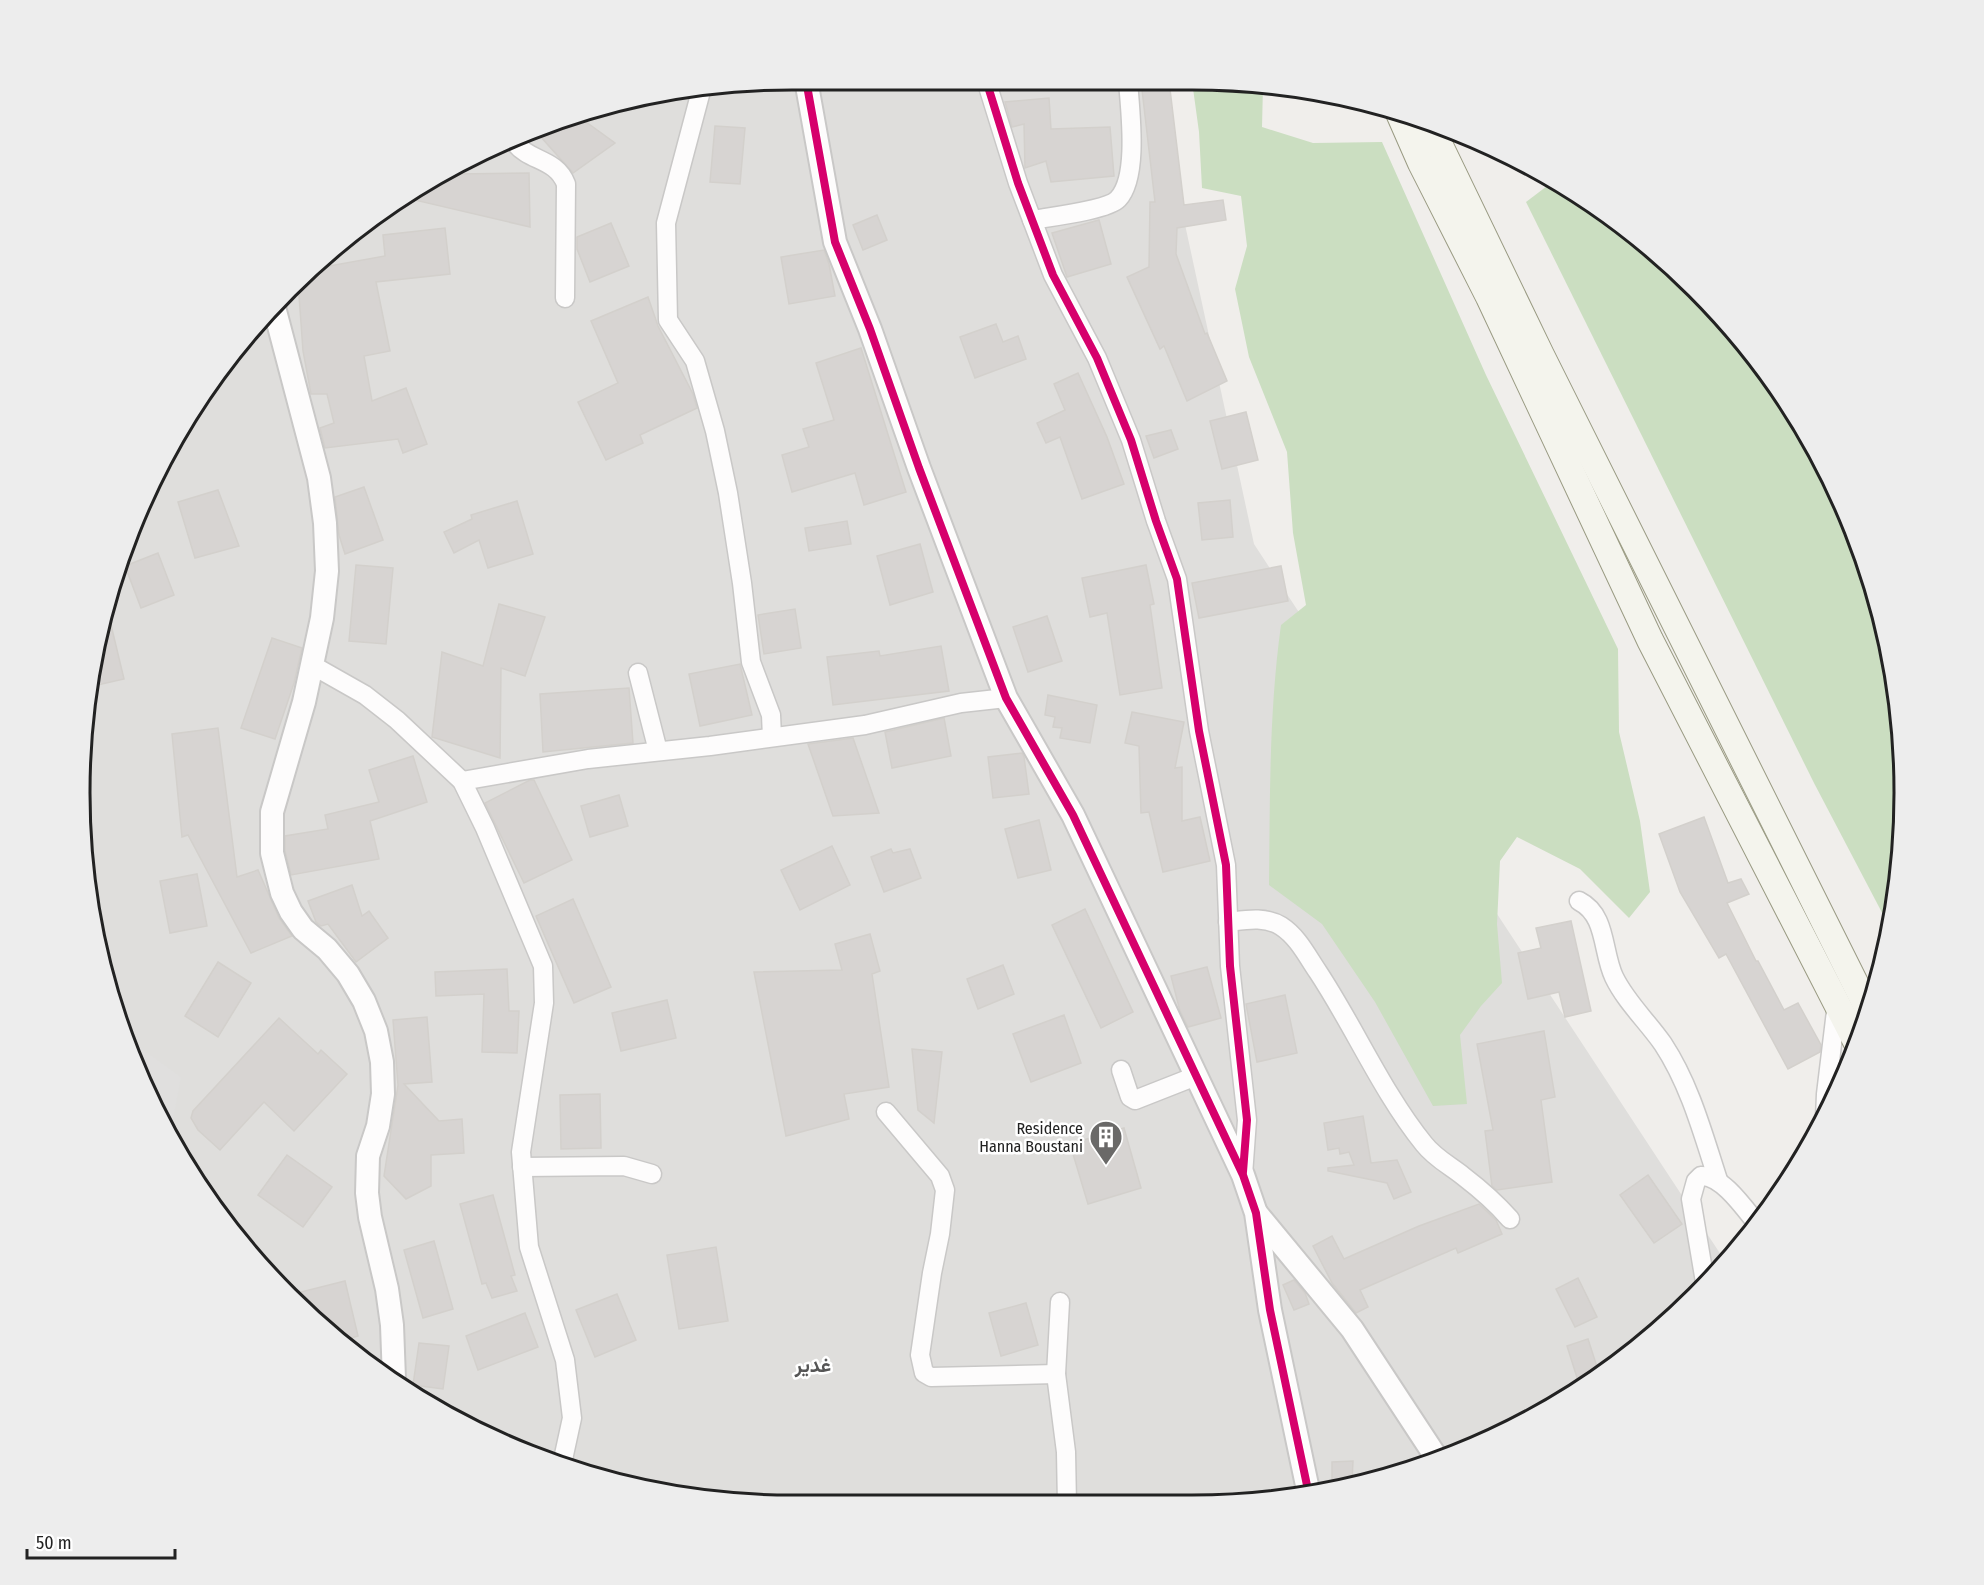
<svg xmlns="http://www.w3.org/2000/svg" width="1984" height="1585" font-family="'Fira Sans Condensed',Vazirmatn,sans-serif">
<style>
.residential{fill:#dfdedc}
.forest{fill:#cbdec1}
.parking{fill:#e0dfde}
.building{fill:#d7d4d2;stroke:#d3d0cc;stroke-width:1.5}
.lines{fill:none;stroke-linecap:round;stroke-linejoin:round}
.minor-casing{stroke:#c9c8c7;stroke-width:21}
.tertiary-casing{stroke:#c9c8c7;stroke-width:26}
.secondary-casing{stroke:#999a82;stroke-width:28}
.minor{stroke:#fdfcfc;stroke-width:18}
.tertiary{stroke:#fdfcfc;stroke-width:22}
.secondary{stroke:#f4f4ed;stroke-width:26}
.cycleway-casing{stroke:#fff;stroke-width:11}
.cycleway{stroke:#d6006c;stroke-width:8}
.labels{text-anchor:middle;stroke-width:5;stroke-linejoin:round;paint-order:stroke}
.poi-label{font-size:16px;fill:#222;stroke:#fff;text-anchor:end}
.quarter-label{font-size:20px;font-weight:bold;fill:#555;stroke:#fff}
.rim{fill:none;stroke:#222;stroke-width:3}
</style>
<rect width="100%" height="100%" fill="#f0eeeb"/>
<!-- residential -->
<polygon class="residential" points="793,80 1154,81 1254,544 1725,1261 1661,1329 1548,1410 1420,1468 1238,1504 792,1505 654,1492 519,1451 359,1358 256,1262 175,1149 104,977 80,792 104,608 175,436 289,288 436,175 608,104"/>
<!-- forest -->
<g class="forest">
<path d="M 1192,81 L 1238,81 L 1263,86 L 1262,127 L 1313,143 L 1382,142 L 1486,375 L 1618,649 L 1619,732 L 1640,821 L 1650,892 L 1629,918 L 1580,869 L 1517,837 L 1500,861 L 1497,924 L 1502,983 L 1481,1006 L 1460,1035 L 1467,1104 L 1433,1106 L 1375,1002 L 1322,924 L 1269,885 C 1270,798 1269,711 1281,625 L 1306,605 L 1293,533 L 1287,452 L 1249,357 L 1235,289 L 1247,246 L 1241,196 L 1202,188 L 1199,132 Z"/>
<polygon points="1555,180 1661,256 1757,358 1809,436 1867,564 1898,700 1903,839 1889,926 1814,783 1526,202"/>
</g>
<!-- parking -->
<polygon class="parking" points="138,1046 181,1077 170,1137 136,1056"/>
<!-- building -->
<g class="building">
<polygon points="1141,81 1169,81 1184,205 1223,200 1226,220 1177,228 1176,254 1205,334 1207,333 1227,381 1187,401 1164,346 1160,349 1127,277 1149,267 1150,202 1155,202"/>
<polygon points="1049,98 1051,129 1110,127 1114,176 1051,182 1046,161 1025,168 1024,124 1012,127 1005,102"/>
<polygon points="582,119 615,143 573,173 540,136"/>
<polygon points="715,126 745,128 740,184 710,182"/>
<polygon points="458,166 456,174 529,173 530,227 406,198 436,175"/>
<polygon points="877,215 887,240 863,250 853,225"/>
<polygon points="1099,220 1111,264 1067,277 1052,233"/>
<polygon points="611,223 629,266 590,282 577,249 577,237"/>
<polygon points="445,228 450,274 376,282 390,351 364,356 372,401 406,388 427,444 403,453 398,439 325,448 320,428 334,423 327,394 311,394 303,351 298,281 313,269 385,256 383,235"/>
<polygon points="824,250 829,264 835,296 789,304 781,257"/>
<polygon points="648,297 658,326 693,394 697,408 640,435 643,443 606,460 578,402 618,383 591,321"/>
<polygon points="996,324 1003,342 1018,336 1026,359 975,378 960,337"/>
<polygon points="861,348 906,492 864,505 855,473 792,492 782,455 809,447 803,429 834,420 816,363"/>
<polygon points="1078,373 1107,437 1124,484 1082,499 1060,437 1046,443 1037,423 1065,410 1054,384"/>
<polygon points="1246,412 1258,460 1222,469 1210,421"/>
<polygon points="1171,430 1178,449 1154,458 1146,436"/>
<polygon points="364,487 383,540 345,554 339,535 335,497"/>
<polygon points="218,490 239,546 195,558 178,502"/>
<polygon points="1230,500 1233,537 1202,540 1198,503"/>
<polygon points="517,501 533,554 488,568 479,540 454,553 444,532 472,519 471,515"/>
<polygon points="847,521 851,544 809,551 805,528"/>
<polygon points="920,544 933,592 890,605 877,556"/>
<polygon points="158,553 174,595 141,608 125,566"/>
<polygon points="356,565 393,568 386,644 349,641"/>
<polygon points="1146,565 1154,604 1150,605 1162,688 1120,695 1107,613 1090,617 1082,578"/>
<polygon points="1281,566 1288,601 1199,618 1192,583"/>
<polygon points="106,604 124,679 93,686 104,608"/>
<polygon points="499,604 545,617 525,676 501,668 500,758 432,737 442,652 483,666"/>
<polygon points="795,609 801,648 764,654 758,615"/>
<polygon points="1047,616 1062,661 1028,672 1013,627"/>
<polygon points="272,638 302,648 294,683 275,739 241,728"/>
<polygon points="941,646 949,691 833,705 827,657 879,651 880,656"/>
<polygon points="740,664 752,715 700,726 689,674"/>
<polygon points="629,688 633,743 543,752 540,694"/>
<polygon points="1048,695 1097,705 1090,743 1060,738 1062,728 1053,727 1055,717 1045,715"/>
<polygon points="1132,712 1184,722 1175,768 1182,767 1182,821 1200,817 1210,861 1163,872 1149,812 1141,813 1139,746 1125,743"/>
<polygon points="944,718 951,756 892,768 885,732"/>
<polygon points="218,728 237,877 258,870 279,918 292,936 251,953 188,835 182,837 172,734"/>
<polygon points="853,738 879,813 833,816 808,744"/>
<polygon points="1022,753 1024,757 1029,794 993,798 988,757"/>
<polygon points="413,756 427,802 370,821 379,859 291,875 285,851 285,836 328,829 325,815 379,802 369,770"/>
<polygon points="530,780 534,780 572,860 524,883 485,803"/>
<polygon points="619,795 628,826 590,837 581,806"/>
<polygon points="1704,817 1728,883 1741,879 1749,894 1727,903 1756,961 1758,961 1784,1010 1798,1003 1821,1045 1820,1052 1788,1069 1726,954 1719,958 1680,892 1659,834"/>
<polygon points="1039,820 1051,870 1018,878 1005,829"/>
<polygon points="832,846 850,885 800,910 781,870"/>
<polygon points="891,849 893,853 910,849 921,878 884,892 871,857"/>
<polygon points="197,874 207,926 170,933 160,881"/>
<polygon points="352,885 362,916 369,911 388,938 356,962 328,924 321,926 316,922 308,901"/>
<polygon points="573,899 611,987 574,1003 536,916"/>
<polygon points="1085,909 1133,1012 1101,1028 1052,925"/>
<polygon points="1571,921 1591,1011 1565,1017 1559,992 1528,999 1518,953 1541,948 1536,928"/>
<polygon points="870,934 880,971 872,974 889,1087 844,1094 849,1119 786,1136 754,972 842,970 835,944"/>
<polygon points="218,962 251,983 218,1037 185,1016"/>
<polygon points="1003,965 1014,994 978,1009 967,979"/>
<polygon points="1207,967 1221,1018 1188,1027 1180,1011 1171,976"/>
<polygon points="507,969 509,1011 519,1011 517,1053 482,1052 484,994 436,996 435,972"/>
<polygon points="1285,995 1297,1053 1257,1062 1246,1004"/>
<polygon points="667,1000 676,1038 621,1051 612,1013"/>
<polygon points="1064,1015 1081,1063 1031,1082 1013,1034"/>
<polygon points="427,1017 432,1082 404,1084 439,1121 462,1119 464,1153 431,1155 431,1186 406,1199 384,1176 398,1085 393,1020"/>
<polygon points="279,1018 318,1054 321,1050 347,1074 294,1131 264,1102 220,1150 198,1130 191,1118 193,1111"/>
<polygon points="1544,1031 1555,1097 1541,1100 1552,1182 1497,1190 1492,1186 1485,1131 1493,1130 1477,1044"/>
<polygon points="912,1049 942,1052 934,1123 918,1110"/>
<polygon points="600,1094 601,1148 561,1149 560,1095"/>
<polygon points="1363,1116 1371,1163 1397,1160 1411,1192 1394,1199 1387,1183 1328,1171 1328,1168 1354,1165 1349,1152 1340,1154 1339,1148 1328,1150 1324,1123"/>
<polygon points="1124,1128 1141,1188 1088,1204 1070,1144"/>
<polygon points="287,1155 332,1187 303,1227 258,1195"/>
<polygon points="1648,1175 1682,1224 1654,1243 1620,1195"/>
<polygon points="493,1195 515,1275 511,1276 517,1291 492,1298 486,1283 482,1284 460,1204"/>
<polygon points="1479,1204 1496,1220 1502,1234 1458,1253 1456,1248 1360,1290 1368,1307 1356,1313 1332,1283 1313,1246 1332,1236 1344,1259 1419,1226"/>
<polygon points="434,1241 453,1309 423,1318 404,1250"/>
<polygon points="716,1247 728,1321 679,1329 667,1255"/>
<polygon points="1578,1278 1597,1317 1575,1327 1556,1289"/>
<polygon points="1294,1280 1305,1293 1309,1304 1294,1310 1283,1285"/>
<polygon points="345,1281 358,1336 341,1341 305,1308 301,1292"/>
<polygon points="617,1294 636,1340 595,1357 576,1310"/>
<polygon points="1026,1303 1038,1345 1001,1356 989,1313"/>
<polygon points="525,1313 538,1347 478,1370 466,1336"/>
<polygon points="1588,1339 1599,1373 1580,1387 1567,1346"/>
<polygon points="419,1343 449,1346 443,1389 413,1385"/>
<polygon points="1353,1461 1352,1481 1332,1485 1332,1462"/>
</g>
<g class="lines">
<!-- minor casing -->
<g class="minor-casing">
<g id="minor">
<polyline points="986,80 1018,183 1053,275 1097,358 1131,440 1156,521 1177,579 1199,731 1226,865 1230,966 1247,1120 1243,1175"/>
<polyline points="701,91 666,223 668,320 695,361 715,431 728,493 742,583 751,662 771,715 772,737"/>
<path d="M 515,143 C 530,162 556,158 566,184 L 565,298"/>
<path d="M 1032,220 C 1049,217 1108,210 1118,199 C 1139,177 1130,110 1128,81"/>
<polyline points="312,665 365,695 397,720 462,781 485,828 543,966 544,1003 521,1152 529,1247 565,1360 572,1418 562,1464"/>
<polyline points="638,673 658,751"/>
<polyline points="462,781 588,759 710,746 865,725 961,703 1006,698"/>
<path d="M 1579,901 C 1607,915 1602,952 1614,977 C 1626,1002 1647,1021 1663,1044 C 1690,1085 1703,1134 1718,1180"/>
<path d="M 1228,922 C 1245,920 1265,916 1281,926 C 1298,937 1307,956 1318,972 C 1355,1028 1382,1092 1424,1144 C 1435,1158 1449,1165 1463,1176 C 1480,1189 1496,1203 1510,1219"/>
<polyline points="1121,1070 1130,1097 1135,1100 1196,1076"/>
<polyline points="886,1112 940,1176 945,1190 940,1234 932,1273 920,1355 924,1373 931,1377 1056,1374"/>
<polyline points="1825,1118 1826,1094 1837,1003"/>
<polyline points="522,1167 624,1166 652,1174"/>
<path d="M 1705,1282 L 1691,1199 L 1696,1181 L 1701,1176 C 1722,1175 1745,1209 1758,1225"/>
<polyline points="1060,1302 1056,1374 1066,1452 1067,1505"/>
</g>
</g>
<!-- tertiary casing -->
<g class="tertiary-casing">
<g id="tertiary">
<polyline points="806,80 835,242 870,329 919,468 1006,698 1073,815 1243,1175 1256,1213 1270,1310 1308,1490"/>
<polyline points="274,307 319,478 325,523 327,571 322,618 304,702 272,812 272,853 282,893 291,912 303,929 327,949 348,974 364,1001 376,1031 382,1062 383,1094 378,1126 368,1156 367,1193 370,1217 387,1289 392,1325 394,1379"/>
<polyline points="1257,1214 1352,1329 1438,1460"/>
</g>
</g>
<!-- secondary casing -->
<g class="secondary-casing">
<g id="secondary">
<polyline points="1399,113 1421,163 1489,297 1650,640 1856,1041"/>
<polyline points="1428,121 1541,355 1868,1009"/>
</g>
</g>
<!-- minor -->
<use href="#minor" class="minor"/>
<!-- tertiary -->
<use href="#tertiary" class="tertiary"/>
<!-- secondary -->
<use href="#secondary" class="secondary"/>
<!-- cycleway casing -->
<g class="cycleway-casing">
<g id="cycleway">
<polyline points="806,80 835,242 870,329 919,468 1006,698 1073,815 1243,1175 1256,1213 1270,1310 1308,1490"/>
<polyline points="986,80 1018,183 1053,275 1097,358 1131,440 1156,521 1177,579 1199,731 1226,865 1230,966 1247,1120 1243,1172"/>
</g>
</g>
<!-- cycleway -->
<use href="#cycleway" class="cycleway"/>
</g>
<!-- icons -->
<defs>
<g id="building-pin" transform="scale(1.725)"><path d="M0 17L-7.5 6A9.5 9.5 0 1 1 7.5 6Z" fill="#6a6968" stroke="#fff"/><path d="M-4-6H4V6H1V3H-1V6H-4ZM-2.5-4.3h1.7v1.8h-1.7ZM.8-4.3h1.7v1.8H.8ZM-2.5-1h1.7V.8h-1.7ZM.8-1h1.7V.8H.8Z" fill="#fff"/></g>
</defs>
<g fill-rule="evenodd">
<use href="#building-pin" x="1106" y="1137"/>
</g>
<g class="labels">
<!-- poi labels -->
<g class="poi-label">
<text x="1083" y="1134">Residence<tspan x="1083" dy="18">Hanna Boustani</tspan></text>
</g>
<!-- quarter labels -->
<g class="quarter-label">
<text x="813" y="1372">غدير</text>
</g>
</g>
<!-- crop -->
<path d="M0 0H1984V1585H0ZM792 90H1192A702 702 0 0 1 1894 792V793A702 702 0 0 1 1192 1495H792A702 702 0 0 1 90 793V792A702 702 0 0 1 792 90Z" fill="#ededed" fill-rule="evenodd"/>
<path class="rim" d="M792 90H1192A702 702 0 0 1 1894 792V793A702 702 0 0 1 1192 1495H792A702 702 0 0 1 90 793V792A702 702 0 0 1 792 90Z"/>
<!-- scale -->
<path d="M27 1549v9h148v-9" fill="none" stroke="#222222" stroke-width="3"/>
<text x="36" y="1549" font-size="18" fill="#222222" stroke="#ffffff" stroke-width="4.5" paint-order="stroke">50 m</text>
</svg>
